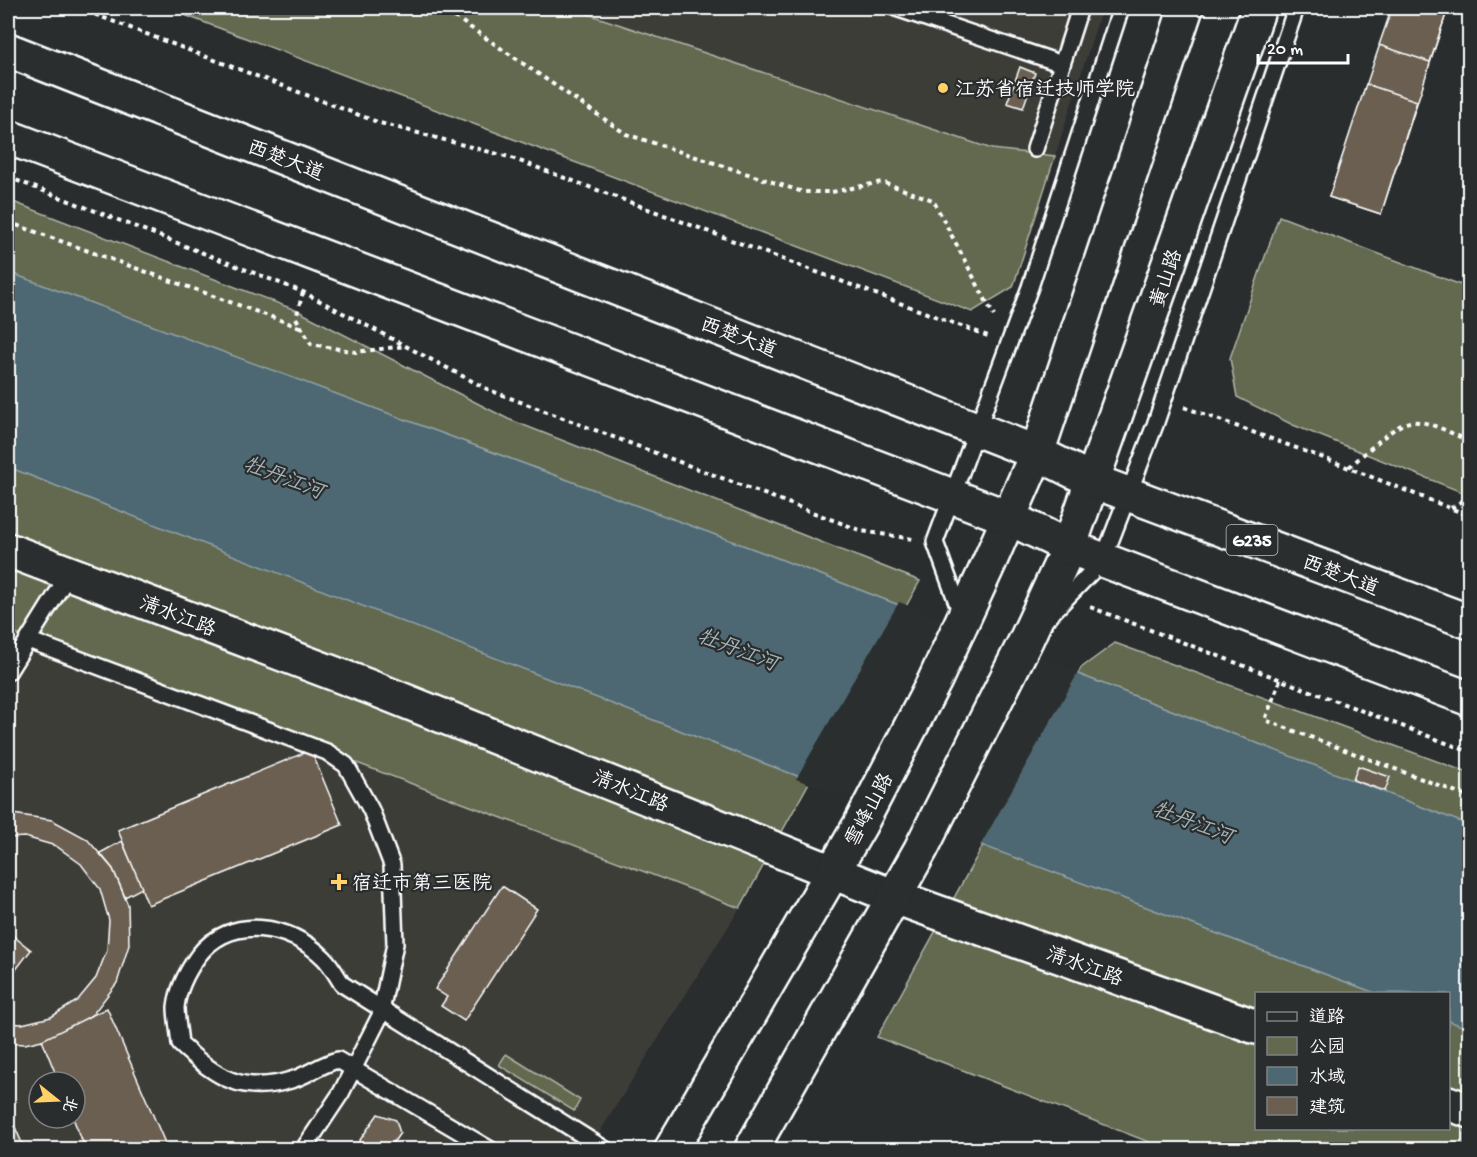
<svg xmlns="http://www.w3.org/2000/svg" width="1477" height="1157" font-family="'Gochi Hand','LXGW WenKai TC',sans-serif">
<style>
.built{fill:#3d3c38;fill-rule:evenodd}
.green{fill:#62694f;stroke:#b0b4a7;stroke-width:1.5;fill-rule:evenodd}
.water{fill:#4d6872;stroke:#94a4aa;stroke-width:1.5}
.pier{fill:#2a2d2e}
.building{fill:#6a5f51;stroke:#fff;stroke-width:1.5}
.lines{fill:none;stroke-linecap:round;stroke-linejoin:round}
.service-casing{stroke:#fff;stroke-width:20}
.tertiary-casing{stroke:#fff;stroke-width:38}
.secondary-casing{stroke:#fff;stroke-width:38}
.trunk-casing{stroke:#fff;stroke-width:38}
.path{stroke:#fff;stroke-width:4;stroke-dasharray:4.5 4.5;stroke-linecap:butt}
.service{stroke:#2a2d2e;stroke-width:15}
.tertiary{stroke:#2a2d2e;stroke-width:33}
.secondary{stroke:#2a2d2e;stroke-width:33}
.trunk{stroke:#2a2d2e;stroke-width:33}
.poi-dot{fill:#ffd166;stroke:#2a2d2e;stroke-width:2}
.labels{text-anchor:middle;stroke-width:4.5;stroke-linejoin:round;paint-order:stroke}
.shield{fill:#2a2d2e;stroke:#bfc0c0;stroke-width:1.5}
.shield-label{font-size:18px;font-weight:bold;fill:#fff}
.poi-label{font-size:20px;fill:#fff;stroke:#2a2d2e;text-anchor:start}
.street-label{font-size:20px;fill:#fff;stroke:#2a2d2e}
.water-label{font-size:21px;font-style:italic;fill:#a6b4b8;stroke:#2a2d2e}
</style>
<rect width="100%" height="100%" fill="#2a2d2e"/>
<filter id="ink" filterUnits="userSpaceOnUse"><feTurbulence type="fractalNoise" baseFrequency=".0167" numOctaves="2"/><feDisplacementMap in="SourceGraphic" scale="12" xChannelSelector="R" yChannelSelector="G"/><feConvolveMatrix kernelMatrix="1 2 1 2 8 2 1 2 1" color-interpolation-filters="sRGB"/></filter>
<g filter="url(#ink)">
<!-- built -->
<g class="built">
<polygon points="570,8 1102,8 1055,156 992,149"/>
<path d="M 8,631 L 740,908 L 589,1149 L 8,1149 ZM 39,1082 L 75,1082 L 75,1118 L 39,1118 Z"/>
</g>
<!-- green -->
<g class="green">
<polygon points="166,8 570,8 992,149 1055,156 1013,287 972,312"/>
<polygon points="8,200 298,311 508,419 920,581 740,908 8,631"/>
<polygon points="1279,216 1469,288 1469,495 1293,425 1237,397 1230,358"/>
<path d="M 1115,643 L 1469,773 L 1469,1149 L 1167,1149 L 877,1037 L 1081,668 ZM 1256,994 L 1448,994 L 1448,1128 L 1256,1128 Z"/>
<polygon points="506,1054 580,1100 574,1111 499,1065"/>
</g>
<!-- water -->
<polygon class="water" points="8,272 767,554 1469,825 1469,1029 1449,1021 1448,994 1375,993 763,763 8,467"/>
<!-- pier -->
<polygon class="pier" points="899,602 1079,671 979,848 796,779"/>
<!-- building -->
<g class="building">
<polygon points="1392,8 1448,8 1381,214 1329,197"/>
<polygon points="1392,8 1448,8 1430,62 1379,45"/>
<polygon points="1020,67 1035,73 1023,108 1007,103"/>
<polygon points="1366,84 1417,101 1381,214 1329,197"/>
<polygon points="311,750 342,825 148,905 118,830"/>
<polygon points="1358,766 1390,777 1385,791 1353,780"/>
<polygon points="13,814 52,820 87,839 113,869 128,905 129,945 117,983 93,1014 59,1036 25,1044 8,1043 8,1023 22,1024 51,1017 77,1001 96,978 107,950 109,920 100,889 81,864 56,846 25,837 8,838 8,815"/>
<polygon points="122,841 142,888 125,897 113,869 100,853"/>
<polygon points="502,886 537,909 464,1021 441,1006 447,997 435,989"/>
<polygon points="8,932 31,950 8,980"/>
<polygon points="107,1008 168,1150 86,1150 73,1118 75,1082 59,1082 42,1040"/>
<polygon points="8,1111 25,1150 8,1150"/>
<polygon points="378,1114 396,1120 400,1133 388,1150 353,1150"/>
</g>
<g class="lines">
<!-- service casing -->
<g class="service-casing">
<g id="service">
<polyline points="896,8 1062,64"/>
<polyline points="1035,149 1080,8"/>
<polyline points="962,616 935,542 1030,287 1121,8"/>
<polyline points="1047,618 1103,560 1155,425 1296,8"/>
<polyline points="28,640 327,752 346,765 371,810 392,865 395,944 380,1016 341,1093 303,1150"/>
<polyline points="8,672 69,574"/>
<path d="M 491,1150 L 338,1060 C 321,1064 308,1075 291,1080 C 242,1095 215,1077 180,1044 C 179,1032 176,1018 176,1007 C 178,989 188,970 198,956 C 230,914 290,924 324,958 C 331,965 337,976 342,984 L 606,1150"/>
</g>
</g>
<!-- tertiary casing -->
<g class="tertiary-casing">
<g id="tertiary">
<polyline points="8,550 375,689 895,897 1256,1027"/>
<polyline points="1448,1103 1470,1111"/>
</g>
</g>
<!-- secondary casing -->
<g class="secondary-casing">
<g id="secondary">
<polyline points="671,1150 860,825 935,680 989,563 1037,453 1186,8"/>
<polyline points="751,1150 921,849 1026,640 1069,547 1259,8"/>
</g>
</g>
<!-- trunk casing -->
<g class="trunk-casing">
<g id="trunk">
<polyline points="8,50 1037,453 1093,481 1470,622"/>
<polyline points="8,137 952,496 1009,518 1069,547 1470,699"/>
</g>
</g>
<!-- path -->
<g class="path">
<polyline points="78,8 380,123 509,157 988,336"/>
<polyline points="429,8 458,19 626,134 803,192 832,192 882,182 933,200 994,316"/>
<polyline points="8,177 303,292 489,390 862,531 913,539"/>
<polyline points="8,222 302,328"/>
<polyline points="303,292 296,318 311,344 356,352 405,346"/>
<polyline points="1184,407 1329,460 1470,516"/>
<path d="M 1349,467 C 1363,456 1394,424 1410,422 C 1428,419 1453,435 1470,441"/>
<polyline points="1451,508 1470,496"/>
<polyline points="1090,607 1470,752"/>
<polyline points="1280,680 1265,720 1470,797"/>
</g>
<!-- service -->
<use href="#service" class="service"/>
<!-- tertiary -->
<use href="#tertiary" class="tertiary"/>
<!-- secondary -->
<use href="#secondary" class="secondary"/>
<!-- trunk -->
<use href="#trunk" class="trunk"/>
</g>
</g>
<!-- markers -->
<g class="poi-dot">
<circle cx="943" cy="88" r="6"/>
<path d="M336 873h6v6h6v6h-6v6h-6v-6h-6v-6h6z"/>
</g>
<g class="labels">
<!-- shield labels -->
<rect class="shield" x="1226.5" y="525" width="51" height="30" rx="4.5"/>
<g class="shield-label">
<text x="1252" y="546">G235</text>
</g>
<!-- poi labels -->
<g class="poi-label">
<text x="955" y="95">江苏省宿迁技师学院</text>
<text x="352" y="889">宿迁市第三医院</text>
</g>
<!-- street labels -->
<g class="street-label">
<text transform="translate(286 159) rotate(21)" y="7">西楚大道</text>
<text transform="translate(1165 278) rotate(-71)" y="7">黄山路</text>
<text transform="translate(739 336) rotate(21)" y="7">西楚大道</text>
<text transform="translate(1341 574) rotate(21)" y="7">西楚大道</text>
<text transform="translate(178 615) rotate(21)" y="7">清水江路</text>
<text transform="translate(631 790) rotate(22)" y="7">清水江路</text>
<text transform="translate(868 809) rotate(-62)" y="7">雪峰山路</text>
<text transform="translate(1085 965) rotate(20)" y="7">清水江路</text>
</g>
<!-- water labels -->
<g class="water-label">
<text transform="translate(284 477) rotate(21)" y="7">牡丹江河</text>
<text transform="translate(738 649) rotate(21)" y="7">牡丹江河</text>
<text transform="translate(1193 822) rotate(21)" y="7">牡丹江河</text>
</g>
</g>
<!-- margin -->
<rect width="1477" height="1157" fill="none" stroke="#2a2d2e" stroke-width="30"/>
<rect x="15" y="15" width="1447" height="1127" fill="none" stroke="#fff" stroke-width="2" filter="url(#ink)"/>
<!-- legend -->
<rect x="1255" y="992" width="195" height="138" fill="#2a2d2e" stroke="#7f8182" stroke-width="1.5"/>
<rect x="1267" y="1012" width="30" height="9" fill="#2a2d2e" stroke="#7f8182" stroke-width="1.5"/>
<text x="1309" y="1022" font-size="18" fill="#ffffff">道路</text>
<rect x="1267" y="1037" width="30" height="18" fill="#62694f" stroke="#7f8182" stroke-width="1.5"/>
<text x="1309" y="1052" font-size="18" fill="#ffffff">公园</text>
<rect x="1267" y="1067" width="30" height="18" fill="#4d6872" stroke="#7f8182" stroke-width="1.5"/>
<text x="1309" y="1082" font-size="18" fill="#ffffff">水域</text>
<rect x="1267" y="1097" width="30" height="18" fill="#6a5f51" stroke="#7f8182" stroke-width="1.5"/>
<text x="1309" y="1112" font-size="18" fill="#ffffff">建筑</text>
<!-- north arrow -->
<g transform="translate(57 1100) rotate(108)"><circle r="28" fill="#2a2d2e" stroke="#7f8182" stroke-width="1.5"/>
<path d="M0-4.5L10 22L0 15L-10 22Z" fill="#ffd166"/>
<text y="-9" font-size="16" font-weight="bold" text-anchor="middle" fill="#ffffff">北</text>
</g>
<!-- scale -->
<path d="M1258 54v9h90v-9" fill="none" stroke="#ffffff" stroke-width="3"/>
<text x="1267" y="54" font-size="18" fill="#ffffff" stroke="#2a2d2e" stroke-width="4.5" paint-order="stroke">20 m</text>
</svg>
